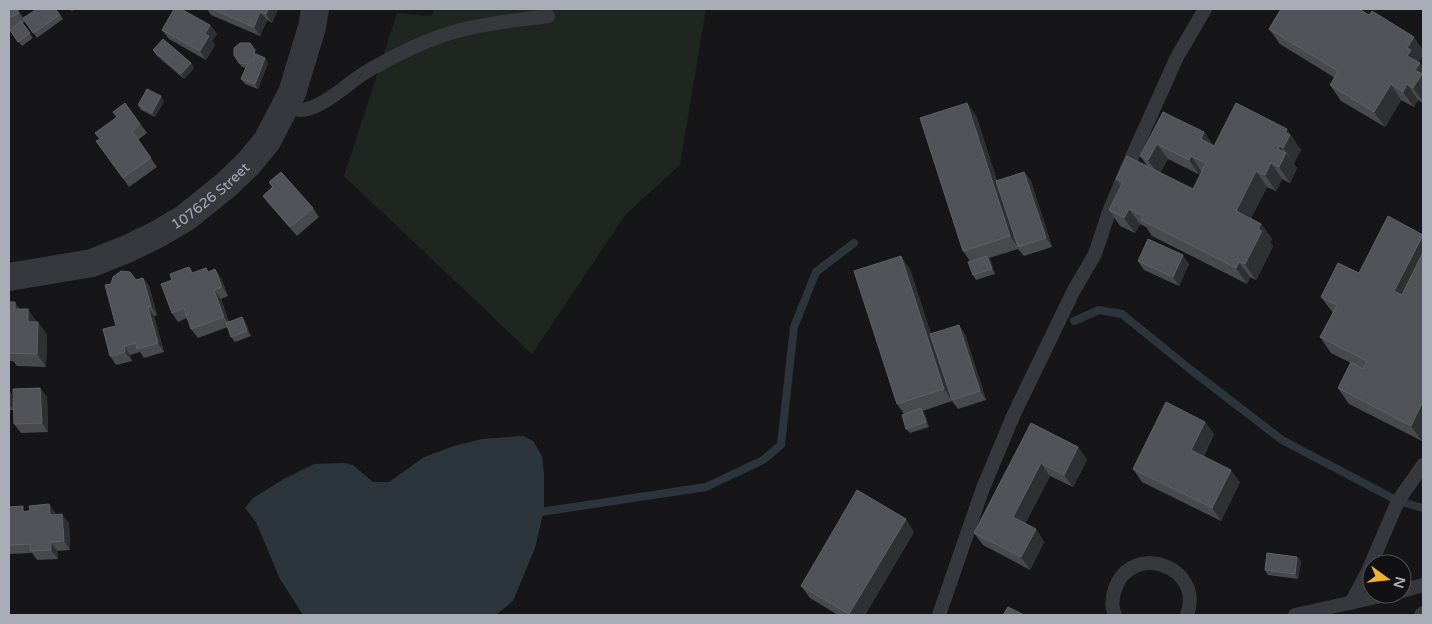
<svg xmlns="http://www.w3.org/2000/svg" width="1432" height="624" font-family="'Varela Round',sans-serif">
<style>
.green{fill:#1e261f}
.water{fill:#2c353c}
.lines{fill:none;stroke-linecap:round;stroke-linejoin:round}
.stream{stroke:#2c353c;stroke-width:8}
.lane{stroke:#37383d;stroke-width:14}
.street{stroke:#37383d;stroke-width:28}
.wall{fill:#47494d;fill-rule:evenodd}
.shaded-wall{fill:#2f3033}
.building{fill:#525359;stroke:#5f6168}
.labels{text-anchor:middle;stroke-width:4;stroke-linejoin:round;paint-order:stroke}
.street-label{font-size:14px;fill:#a8adb8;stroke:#111113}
</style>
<rect width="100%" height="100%" fill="#161618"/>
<!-- green -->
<polygon class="green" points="435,9 706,9 680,165 626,214 532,354 344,176 397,13 431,16"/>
<!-- water -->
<polygon class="water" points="523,436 533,441 542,456 544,473 544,510 535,548 513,601 496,615 303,615 280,579 256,522 245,508 253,498 282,480 314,464 345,463 353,465 373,482 389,482 424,457 454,446 482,439"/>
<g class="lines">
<!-- stream -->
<g class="stream">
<polyline points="1074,321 1099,310 1122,314 1191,370 1282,440 1398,501 1423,508"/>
<polyline points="534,513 706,487 763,460 781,445 794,327 816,272 854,243"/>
</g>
<!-- lane -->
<g class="lane">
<path d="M 285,106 C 290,107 296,110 300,110 C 321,110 349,82 366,72 C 395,55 425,40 457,31 C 484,23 520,20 548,16"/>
<polyline points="1402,591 1423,585"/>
<polyline points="1351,603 1368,571 1398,501 1423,465"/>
<polyline points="939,615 983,488 1014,414 1074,290 1095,254 1109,212 1128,166 1177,57 1205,9"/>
<path d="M 1115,615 C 1111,607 1112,598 1115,589 C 1131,541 1205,566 1187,615"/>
<polyline points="1295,615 1390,594"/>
<polyline points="1421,615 1423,613"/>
</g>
<!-- street -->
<path class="street" id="s1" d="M 9,277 L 92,263 L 127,249 L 156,235 L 185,218 L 226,185 L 248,164 L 267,141 L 292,93 L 312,27 L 315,9"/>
</g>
<!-- wall -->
<g class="wall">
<polygon points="9,9 18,9 23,18 56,9 63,19 37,38 23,19 25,22 22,23 33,38 22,46 10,30 9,30"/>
<polygon points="207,9 278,9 272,23 267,20 260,36 211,15"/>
<polygon points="210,25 217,34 212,41 215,45 206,60 169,39 162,30"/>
<polygon points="1269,29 1423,50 1423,55 1419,62 1423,68 1423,103 1418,100 1414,107 1401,100 1385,127 1341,101 1330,85 1335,78 1280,44"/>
<polygon points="153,50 191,63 194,68 184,79 156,55"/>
<polygon points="258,55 265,58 268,63 258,89 245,84 241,79 246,68 242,67 239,63"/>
<polygon points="164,101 155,117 141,110 138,105"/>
<polygon points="125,103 147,133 138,140 157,167 129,187 96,141 100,139 117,117"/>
<path d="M 1163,112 L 1204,132 L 1213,145 L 1214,146 L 1297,145 L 1301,150 L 1294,163 L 1293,163 L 1297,168 L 1290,183 L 1282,179 L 1276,191 L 1267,187 L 1251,218 L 1261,224 L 1272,239 L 1270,242 L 1273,246 L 1256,280 L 1250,277 L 1247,284 L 1152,236 L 1146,227 L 1140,224 L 1135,233 L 1120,226 L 1109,210 L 1121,187 L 1116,179 L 1148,167 L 1140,156 ZM 1168,159 L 1200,175 L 1193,189 L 1160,173 Z"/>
<polygon points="976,115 997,181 1024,172 1031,181 1052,247 1024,256 1018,249 989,258 995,274 976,280 973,275 970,261 963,251"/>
<polygon points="269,182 313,208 319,217 297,236 269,204 263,196 272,187"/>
<polygon points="1423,235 1423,438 1422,441 1349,404 1338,388 1351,363 1331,353 1320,337 1333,313 1321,297"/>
<polygon points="1138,261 1189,264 1179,286 1144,270"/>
<polygon points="189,267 193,273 206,268 208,272 215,269 221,278 228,296 221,299 229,322 242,317 245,321 251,336 235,342 231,337 228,327 198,338 191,329 187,318 178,322 172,313 172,280"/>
<polygon points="910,269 931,334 965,334 986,400 958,409 952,401 923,411 929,427 910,433 906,429 904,414 897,404"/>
<polygon points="143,278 149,286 157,315 154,316 164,352 144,358 140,352 130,355 132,361 116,365 110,356 136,280"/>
<polygon points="9,302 20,309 37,322 47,334 46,367 17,366 13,361 9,361"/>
<polygon points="40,388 47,397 48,432 21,433 14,424"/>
<polygon points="9,390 12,395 13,410 9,410"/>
<polygon points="1205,422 1214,434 1204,456 1240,482 1221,521 1142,482 1133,469"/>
<polygon points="1031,423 1078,447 1087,460 1073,487 1050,476 1025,524 1036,529 1044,542 1030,570 983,545 974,533"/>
<polygon points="49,504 55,513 55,515 69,523 70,550 57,551 58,559 37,560 32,553 10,554 9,552 9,507 26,511"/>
<polygon points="914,532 865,615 838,615 810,598 801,586"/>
<polygon points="1297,557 1301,561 1298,579 1268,575 1265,570"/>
</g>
<!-- shaded-wall -->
<g class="shaded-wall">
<polygon points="16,9 18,9 25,22 19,13"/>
<polygon points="69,9 75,9 72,12"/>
<polygon points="268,9 278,9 272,23 266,14"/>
<polygon points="260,12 267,20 260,36 254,27"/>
<polygon points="210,25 217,34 212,41 215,45 206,60 200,51 205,34"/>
<polygon points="1414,37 1423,50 1423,55 1419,62 1423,68 1423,102 1413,88 1407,56 1407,48"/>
<polygon points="265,58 268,63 258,89 255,84"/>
<polygon points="191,63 194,68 184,79 181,74"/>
<polygon points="1391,84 1401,100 1385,127 1374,112"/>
<polygon points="1407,84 1418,100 1414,107 1403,92"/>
<polygon points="161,96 164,101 155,117 152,113"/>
<polygon points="967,103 976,115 1019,249 1010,236"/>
<polygon points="1287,129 1301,150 1294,163 1283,148 1285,132"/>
<polygon points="1204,132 1215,148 1201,139"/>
<polygon points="1157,144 1168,159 1159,175 1148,160"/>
<polygon points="1280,146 1286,154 1286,153 1297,168 1290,183 1279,167 1278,149"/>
<polygon points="1191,156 1202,172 1200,176 1189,160"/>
<polygon points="1271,163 1282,179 1276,191 1265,175"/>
<polygon points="1256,171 1267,187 1247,226 1236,211"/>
<polygon points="1024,172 1031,181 1052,247 1046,238"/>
<polygon points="1129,209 1140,224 1135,233 1124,218"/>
<polygon points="1261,224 1272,239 1270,242 1273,246 1256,280 1245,264 1258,229"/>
<polygon points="1423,235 1423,272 1405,306 1394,291"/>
<polygon points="1183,255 1189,264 1179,286 1173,277"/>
<polygon points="901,256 910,269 953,402 944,389"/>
<polygon points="987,256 991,260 995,274 992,269"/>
<polygon points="1239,262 1250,277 1247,284 1236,268"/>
<polygon points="215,269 221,278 228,296 222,287"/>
<polygon points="143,278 149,286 157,315 151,306"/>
<polygon points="214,290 221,299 230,325 224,317"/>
<polygon points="15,302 24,315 15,309"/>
<polygon points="148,307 154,316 164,352 158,343"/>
<polygon points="28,309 37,322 28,322"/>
<polygon points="242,317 245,321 251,336 247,331"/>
<polygon points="38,322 47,334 46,367 37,354"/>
<polygon points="959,325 965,334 986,400 980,391"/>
<polygon points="124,346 130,355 132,361 125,352"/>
<polygon points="40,388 47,397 48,432 42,423"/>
<polygon points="9,390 12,395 13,410 10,405"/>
<polygon points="1423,401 1423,438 1422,441 1411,426"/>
<polygon points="921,408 925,413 929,427 926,422"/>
<polygon points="1205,422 1214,434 1200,463 1191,450"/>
<polygon points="1078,447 1087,460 1073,487 1064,475"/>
<polygon points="1041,463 1050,476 1022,530 1013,517"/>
<polygon points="1231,470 1240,482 1221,521 1212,508"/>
<polygon points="49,504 55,513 56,524 50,515"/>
<polygon points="62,514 69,523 70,550 64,541"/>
<polygon points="906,519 914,532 865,615 850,615 849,614"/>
<polygon points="1036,529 1044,542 1030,570 1021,557"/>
<polygon points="51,542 57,551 58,559 51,550"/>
<polygon points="1297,557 1301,561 1298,579 1295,574"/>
</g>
<!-- building -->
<g class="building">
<polygon points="9,9 16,9 19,13 9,18"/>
<polygon points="37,9 55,9 60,15 33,33 23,18"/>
<polygon points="174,9 181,9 210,25 205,34 209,36 200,51 162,30"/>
<polygon points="212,9 268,9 266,14 260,12 254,27"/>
<polygon points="1281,9 1359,9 1369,15 1372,11 1414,37 1407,48 1411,50 1407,56 1420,63 1415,70 1422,74 1413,88 1407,84 1403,92 1391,84 1374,112 1330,85 1338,71 1269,29"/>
<polygon points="21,21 30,33 18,42 10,30"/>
<polygon points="163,39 191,63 181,74 153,50"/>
<polygon points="240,43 250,43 255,50 254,59 246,64 239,63 234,55 234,48"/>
<polygon points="256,54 265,58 255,84 241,79 247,65 254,59"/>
<polygon points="147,89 161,96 152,113 138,105"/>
<polygon points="125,103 140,124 132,131 151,158 123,178 96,141 100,139 95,133 117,117 113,112"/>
<polygon points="967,103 1010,236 963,251 920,118"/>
<polygon points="1236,103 1287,129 1285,132 1290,135 1283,148 1280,146 1278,149 1286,153 1279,167 1271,163 1265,175 1256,171 1236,211 1261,224 1258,229 1262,231 1245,264 1239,262 1236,268 1141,220 1143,216 1129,209 1124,218 1109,210 1123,182 1116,179 1127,156 1193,189 1206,163 1191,156 1189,160 1157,144 1148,160 1140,156 1163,112 1204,132 1201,139 1214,146"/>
<polygon points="281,172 313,208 290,227 263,196 273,187 269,182"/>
<polygon points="1024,172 1046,238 1018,247 996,181"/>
<polygon points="1388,216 1423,235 1394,291 1402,295 1423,252 1423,401 1411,426 1338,388 1351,362 1363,369 1367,361 1320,337 1337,305 1321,297 1338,263 1359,273"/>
<polygon points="1148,239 1183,255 1173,277 1138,261"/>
<polygon points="901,256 944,389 897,404 854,271"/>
<polygon points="987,256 992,269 973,275 968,262"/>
<polygon points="189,267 192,273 206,268 208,272 215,269 222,287 214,290 224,317 191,329 184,308 172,313 161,284 172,280 170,274"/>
<polygon points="121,271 130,272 136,280 143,278 151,306 148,307 158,343 137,349 136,343 124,346 125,352 110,356 103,329 116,326 105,285 111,284 113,277"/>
<polygon points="9,302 15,302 15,309 28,309 28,322 38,322 37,354 9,353"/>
<polygon points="242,317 247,331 231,337 226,323"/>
<polygon points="959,325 980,391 952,400 930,334"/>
<polygon points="40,388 42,423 14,424 13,389"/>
<polygon points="1166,402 1205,422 1191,450 1231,470 1212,508 1133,469"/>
<polygon points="921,408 926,422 906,429 902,415"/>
<polygon points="1031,423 1078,447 1064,475 1041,463 1013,517 1036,529 1021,557 974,533"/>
<polygon points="857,490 906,519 849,614 801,586"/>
<polygon points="49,504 50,515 62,514 64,541 51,542 51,550 31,551 30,544 9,545 9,507 23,506 23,512 30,511 29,506"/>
<polygon points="1267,553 1297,557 1295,574 1265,570"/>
<polygon points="1008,607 1024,615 1003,615"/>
</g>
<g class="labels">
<!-- street labels -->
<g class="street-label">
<text dy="5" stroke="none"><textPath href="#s1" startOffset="221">107626 Street</textPath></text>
</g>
</g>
<!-- border -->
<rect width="1432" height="624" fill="none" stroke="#a8adb8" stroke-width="20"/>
<!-- north arrow -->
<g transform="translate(1387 579) rotate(105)"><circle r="24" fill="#111113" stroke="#4d4f55"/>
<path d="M0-4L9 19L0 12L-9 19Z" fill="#f2b134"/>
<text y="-8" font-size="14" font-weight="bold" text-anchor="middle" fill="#a8adb8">N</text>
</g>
</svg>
